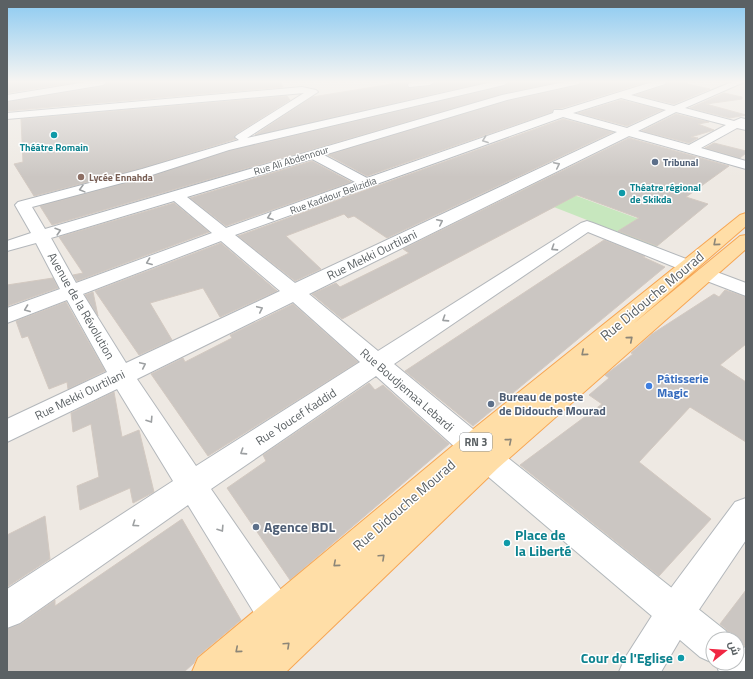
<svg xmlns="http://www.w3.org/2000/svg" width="753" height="679" font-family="'Titillium Web',Cairo,sans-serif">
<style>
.green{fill:#c7e7be}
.building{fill:#cbc6c2;stroke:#d3c9c1}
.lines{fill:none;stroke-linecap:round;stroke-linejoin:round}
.minor-casing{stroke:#b3b7bb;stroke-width:2}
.secondary-casing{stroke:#b2b8bb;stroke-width:2}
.primary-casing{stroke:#f7a653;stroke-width:2}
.minor{fill:#fff;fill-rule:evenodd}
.secondary{fill:#fff;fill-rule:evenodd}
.primary{fill:#ffdea7;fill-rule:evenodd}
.oneway{stroke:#9da0a2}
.oneway2{stroke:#8c8678}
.culture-dot{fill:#0f9aa8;stroke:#fff;stroke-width:1.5}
.service-dot{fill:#5c6f8a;stroke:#fff;stroke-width:1.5}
.education-dot{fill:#8d6e63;stroke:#fff;stroke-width:1.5}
.shop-dot{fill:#3f7fe0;stroke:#fff;stroke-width:1.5}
.labels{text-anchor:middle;stroke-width:3;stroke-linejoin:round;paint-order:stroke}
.far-culture-label{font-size:10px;font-weight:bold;fill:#0d838f;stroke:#fff}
.far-street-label{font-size:10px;fill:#5b6164;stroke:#fff}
.far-service-label{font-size:10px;font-weight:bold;fill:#4e5e75;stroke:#fff;text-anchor:start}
.far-education-label{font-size:10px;font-weight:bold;fill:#785e54;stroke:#fff;text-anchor:start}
.shield{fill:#fff;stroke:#8c9092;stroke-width:1}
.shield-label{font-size:11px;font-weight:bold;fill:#5b6164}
.street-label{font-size:12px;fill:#5b6164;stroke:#fff}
.shop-label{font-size:12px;font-weight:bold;fill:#366cbe;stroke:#fff;text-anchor:start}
.service-label{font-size:12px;font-weight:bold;fill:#4e5e75;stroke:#fff;text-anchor:start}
.near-street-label{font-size:14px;fill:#5b6164;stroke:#fff}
.near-service-label{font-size:14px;font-weight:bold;fill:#4e5e75;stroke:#fff;text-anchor:start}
.near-culture-label{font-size:14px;font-weight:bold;fill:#0d838f;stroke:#fff;text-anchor:start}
</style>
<rect width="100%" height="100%" fill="#eee9e3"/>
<!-- green -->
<polygon class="green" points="539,182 674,232 656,247 518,193"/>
<!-- building -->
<g class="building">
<polygon points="7,82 76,82 7,93"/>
<polygon points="108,82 280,82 283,87 7,111 7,102 103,86"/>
<polygon points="404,82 408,82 407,86 409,88 430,86 435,82 485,82 255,135 312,97"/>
<polygon points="509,82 556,82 502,94 52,225 40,206 152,176 229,151 504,86"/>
<polygon points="581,82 646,82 562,108 553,109 552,112 367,176 328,155 507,101 579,85"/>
<polygon points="667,82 679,82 710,89 674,104 636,95 665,85"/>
<polygon points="724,93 742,97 742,99 706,104 746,115 730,118 690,108"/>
<polygon points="287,96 290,100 236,134 234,137 236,139 142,168 34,196 14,164 23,162 21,119"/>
<polygon points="621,100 662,110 627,126 578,113"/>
<polygon points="676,114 709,122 698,124 714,130 691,137 698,138 689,143 642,131"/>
<polygon points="563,119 613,132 387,238 354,216 348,218 344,214 286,236 321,269 295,281 238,236"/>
<polygon points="629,138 729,166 686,197 708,204 657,246 618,231 639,218 577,195 342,319 312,294 336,283 340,287 409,253 403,249"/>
<polygon points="714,143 746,151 746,153 740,158 705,148"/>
<polygon points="312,161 351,182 226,226 190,198"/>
<polygon points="174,203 209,232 77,281 73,275 83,273 59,237"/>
<polygon points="604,240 645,256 643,257 665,267 473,426 405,371"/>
<polygon points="221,243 277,291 220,317 203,288 150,303 172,340 139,355 95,291"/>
<polygon points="53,278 58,288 7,306 7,285"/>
<polygon points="725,290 746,297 746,344 720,365 746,382 746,442 690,407 639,462 711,519 659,576 520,465 602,404 589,395 609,378 605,375 633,354 631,353 652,334 714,294 719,297"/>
<polygon points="93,292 98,316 85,295"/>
<polygon points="66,302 105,371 68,389 67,382 49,389 28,336 22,338 16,321"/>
<polygon points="293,304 358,362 208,456 151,374 183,358 185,362 232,338 230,335"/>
<polygon points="369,383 375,390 383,385 449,444 290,580 227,488 266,461 263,455"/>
<polygon points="114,392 122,437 139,430 154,492 133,503 130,488 80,510 77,486 99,477 91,424 73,432 71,413"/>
<polygon points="45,516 50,559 7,587 7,535"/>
<polygon points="182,519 241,620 197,657 194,663 184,672 7,672 7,629 21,624 55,600 55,606"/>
<polygon points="746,590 746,646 737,644 737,639 731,639 727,630 720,624"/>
</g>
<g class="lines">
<!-- minor casing -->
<g class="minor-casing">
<g id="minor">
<polygon points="86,82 107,82 103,85 7,101 7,95"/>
<polygon points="413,82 434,82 430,85 409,87 408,85 409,83"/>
<path d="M 492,82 L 508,82 L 504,85 L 229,150 L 152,175 L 32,207 L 45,229 L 502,95 L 564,82 L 580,82 L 579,84 L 507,100 L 324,155 L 367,178 L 553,113 L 554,110 L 562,110 L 652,82 L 666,82 L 665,84 L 631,95 L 674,106 L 732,82 L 744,82 L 685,108 L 734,121 L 741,118 L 745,119 L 746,130 L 737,128 L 701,148 L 746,161 L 746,169 L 629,136 L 309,294 L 378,351 L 581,223 L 587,221 L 593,223 L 694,262 L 697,266 L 694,270 L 688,271 L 682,270 L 588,232 L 394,364 L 496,448 L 500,457 L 496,466 L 486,469 L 476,466 L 376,376 L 211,489 L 290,603 L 295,616 L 290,629 L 277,634 L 264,629 L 188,505 L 20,623 L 7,628 L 7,589 L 173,481 L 117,389 L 7,442 L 7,419 L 107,372 L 67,300 L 7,323 L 7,308 L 60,289 L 36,243 L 7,251 L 7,241 L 31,233 L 15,205 L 18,202 L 142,169 L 239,140 L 235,137 L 237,135 L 304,93 L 7,119 L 7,113 L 302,87 L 316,90 L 318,92 L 247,138 ZM 621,98 L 666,110 L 627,128 L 573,113 ZM 676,112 L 726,125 L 689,145 L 638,131 ZM 563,117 L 617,132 L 295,283 L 235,235 ZM 312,159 L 355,182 L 226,228 L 187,197 ZM 174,201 L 212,233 L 76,283 L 51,238 ZM 221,241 L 280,291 L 126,363 L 83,294 ZM 293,302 L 360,362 L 196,466 L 137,379 Z"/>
<polygon points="706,268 746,283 746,296 699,278 697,274 699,270"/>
<polygon points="746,498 746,540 688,626 661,672 619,672 625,658 662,600 735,502"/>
</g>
</g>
<!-- secondary casing -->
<g class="secondary-casing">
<g id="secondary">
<polygon points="488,447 498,450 726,631 730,639 713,639 713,663 700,657 478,468 474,459 478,450"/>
<polygon points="737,645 746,648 746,672 719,672 716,663 737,663"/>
</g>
</g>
<!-- primary casing -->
<g class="primary-casing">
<polygon id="primary" points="746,213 746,226 633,324 740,236 746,235 746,249 498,468 286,672 192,672 198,658 462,438 740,215"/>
</g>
<!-- minor -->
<use href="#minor" class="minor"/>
<!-- secondary -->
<use href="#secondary" class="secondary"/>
<!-- primary -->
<use href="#primary" class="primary"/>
</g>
<!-- one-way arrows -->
<defs><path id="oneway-chevron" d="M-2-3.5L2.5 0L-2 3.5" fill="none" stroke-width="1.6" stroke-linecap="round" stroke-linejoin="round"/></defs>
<g class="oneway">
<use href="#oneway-chevron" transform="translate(485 140) rotate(160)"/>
<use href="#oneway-chevron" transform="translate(557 165) rotate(-26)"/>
<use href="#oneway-chevron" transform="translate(82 189) rotate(165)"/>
<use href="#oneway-chevron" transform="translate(270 217) rotate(160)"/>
<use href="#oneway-chevron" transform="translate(440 222) rotate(-26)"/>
<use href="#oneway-chevron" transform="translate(58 231) rotate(-17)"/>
<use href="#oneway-chevron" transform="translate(554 248) rotate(147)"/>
<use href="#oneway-chevron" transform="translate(149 262) rotate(159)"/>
<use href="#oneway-chevron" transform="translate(27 309) rotate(159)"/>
<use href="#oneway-chevron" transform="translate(260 309) rotate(-25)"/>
<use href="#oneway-chevron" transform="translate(445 319) rotate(147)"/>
<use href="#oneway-chevron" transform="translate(143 365) rotate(-25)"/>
<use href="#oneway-chevron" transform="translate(150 420) rotate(57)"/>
<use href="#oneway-chevron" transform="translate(243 452) rotate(147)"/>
<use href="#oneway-chevron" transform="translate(135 524) rotate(146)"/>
<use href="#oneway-chevron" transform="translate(221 529) rotate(57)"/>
</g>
<g class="oneway2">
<use href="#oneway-chevron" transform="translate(716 243) rotate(140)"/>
<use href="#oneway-chevron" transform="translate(630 339) rotate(-40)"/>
<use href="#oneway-chevron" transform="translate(584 353) rotate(140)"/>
<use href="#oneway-chevron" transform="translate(509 441) rotate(-40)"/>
<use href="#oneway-chevron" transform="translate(382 557) rotate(-43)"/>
<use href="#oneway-chevron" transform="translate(336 564) rotate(139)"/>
<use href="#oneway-chevron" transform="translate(287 645) rotate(-43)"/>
<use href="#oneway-chevron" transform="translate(238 650) rotate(139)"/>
</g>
<!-- sky -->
<linearGradient id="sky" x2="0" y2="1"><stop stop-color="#8ccaf1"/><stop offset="0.46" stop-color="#f7f5f2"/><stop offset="1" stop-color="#f7f5f2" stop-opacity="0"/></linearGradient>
<rect width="753" height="177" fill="url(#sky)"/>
<!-- markers -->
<g class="culture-dot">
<circle cx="54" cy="135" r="4"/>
<circle cx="622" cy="193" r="4"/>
<circle cx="507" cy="543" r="4"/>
<circle cx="681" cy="658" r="4"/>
</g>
<g class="service-dot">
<circle cx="655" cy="162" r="4"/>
<circle cx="491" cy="404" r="4"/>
<circle cx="256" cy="527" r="4"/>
</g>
<circle class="education-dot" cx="81" cy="177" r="4"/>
<circle class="shop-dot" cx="649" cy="386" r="4"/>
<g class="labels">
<!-- far-culture labels -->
<g class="far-culture-label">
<text x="54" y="151">Théâtre Romain</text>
<text x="630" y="191" text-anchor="start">Théatre régional<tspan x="630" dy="12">de Skikda</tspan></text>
</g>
<!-- far-street labels -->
<g class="far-street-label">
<text transform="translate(291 160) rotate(-17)" y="4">Rue Ali Abdennour</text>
<text transform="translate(333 195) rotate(-20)" y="4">Rue Kaddour Belizidia</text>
</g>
<!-- far-service labels -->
<g class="far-service-label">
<text x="663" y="166">Tribunal</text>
</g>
<!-- far-education labels -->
<g class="far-education-label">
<text x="89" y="181">Lycée Ennahda</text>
</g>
<!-- shield labels -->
<rect class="shield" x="460" y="433" width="32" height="18" rx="3"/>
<g class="shield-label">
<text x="476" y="446">RN 3</text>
</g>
<!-- street labels -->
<g class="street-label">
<text transform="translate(372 255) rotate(-26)" y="4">Rue Mekki Ourtilani</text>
<text transform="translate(81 306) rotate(60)" y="4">Avenue de la Révolution</text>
<text transform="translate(407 390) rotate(41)" y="4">Rue Boudjemaa Lebardi</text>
<text transform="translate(80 395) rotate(-26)" y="4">Rue Mekki Ourtilani</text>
<text transform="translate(296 417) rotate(-33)" y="4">Rue Youcef Kaddid</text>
</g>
<!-- shop labels -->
<g class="shop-label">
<text x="657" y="383">Pâtisserie<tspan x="657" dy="14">Magic</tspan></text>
</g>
<!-- service labels -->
<g class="service-label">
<text x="499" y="401">Bureau de poste<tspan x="499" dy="14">de Didouche Mourad</tspan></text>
</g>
<!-- near-street labels -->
<g class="near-street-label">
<text transform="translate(652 296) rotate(-40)" y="5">Rue Didouche Mourad</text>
<text transform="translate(404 505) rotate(-41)" y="5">Rue Didouche Mourad</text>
</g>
<!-- near-service labels -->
<g class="near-service-label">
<text x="264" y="532">Agence BDL</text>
</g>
<!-- near-culture labels -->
<g class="near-culture-label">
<text x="515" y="540">Place de<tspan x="515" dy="16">la Liberté</tspan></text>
<text x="673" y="663" text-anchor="end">Cour de l'Eglise</text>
</g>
</g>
<!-- border -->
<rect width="753" height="679" fill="none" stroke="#5b6164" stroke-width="16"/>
<!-- north arrow -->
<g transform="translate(725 651) rotate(73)"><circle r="19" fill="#ffffff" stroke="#bdc0c1"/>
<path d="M0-3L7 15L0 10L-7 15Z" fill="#f02743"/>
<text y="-6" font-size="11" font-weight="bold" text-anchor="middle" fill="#5b6164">ش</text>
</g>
</svg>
